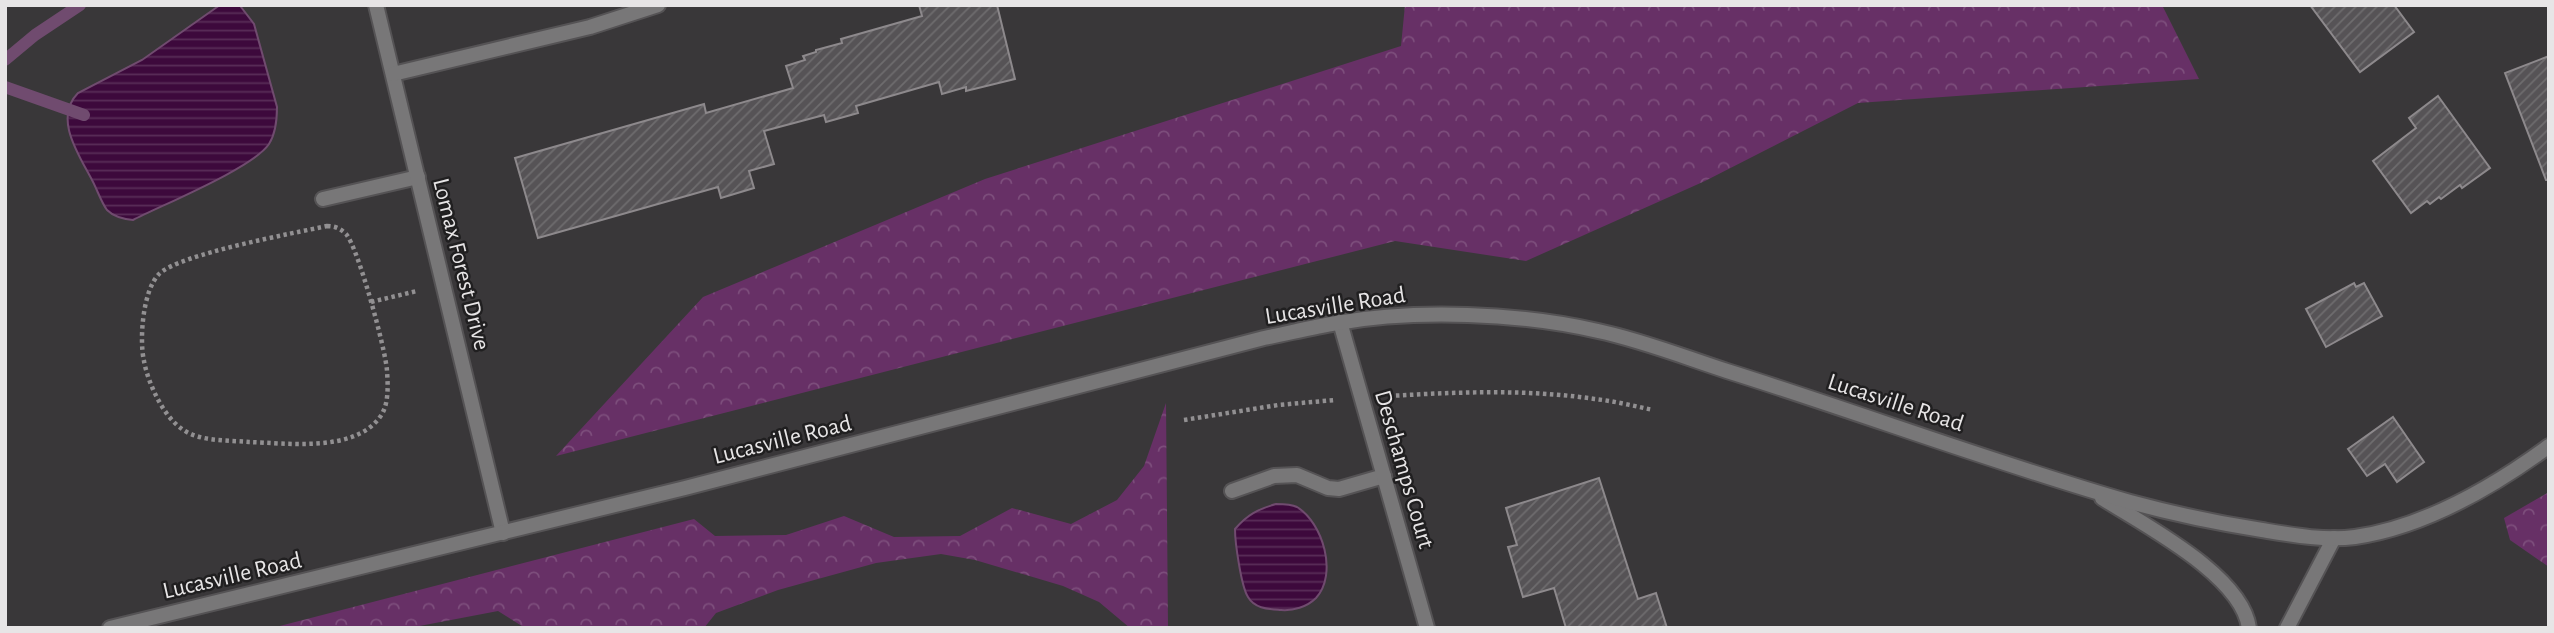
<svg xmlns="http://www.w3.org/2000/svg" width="2554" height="633" font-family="'Alegreya Sans',sans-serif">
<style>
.forest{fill:url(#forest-crowns)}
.water{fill:url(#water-rules);stroke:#704b6f;stroke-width:2}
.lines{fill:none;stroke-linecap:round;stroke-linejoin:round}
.stream{stroke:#704b6f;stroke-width:12}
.building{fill:url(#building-hatch);stroke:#8d898c;stroke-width:2}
.service-casing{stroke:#555355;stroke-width:18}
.minor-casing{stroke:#555355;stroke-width:18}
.tertiary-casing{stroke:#555355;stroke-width:18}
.path{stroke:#929092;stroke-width:4.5;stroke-dasharray:3.5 3.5;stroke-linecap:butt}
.service{stroke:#787778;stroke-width:14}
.minor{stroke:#787778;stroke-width:14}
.tertiary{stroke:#787778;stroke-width:14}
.labels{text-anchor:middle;stroke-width:5;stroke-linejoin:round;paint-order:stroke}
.street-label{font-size:24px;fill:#e7e5e6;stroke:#201f20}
</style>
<defs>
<pattern id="forest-crowns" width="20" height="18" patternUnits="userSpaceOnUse" patternTransform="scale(1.75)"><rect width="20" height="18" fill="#673066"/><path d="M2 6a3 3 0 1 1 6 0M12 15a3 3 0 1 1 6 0" fill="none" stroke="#7d4e7c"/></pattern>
<pattern id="water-rules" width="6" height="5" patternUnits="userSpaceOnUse" patternTransform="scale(1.75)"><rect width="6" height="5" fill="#3d093c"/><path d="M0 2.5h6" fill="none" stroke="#592d58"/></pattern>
<pattern id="building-hatch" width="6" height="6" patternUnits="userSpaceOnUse" patternTransform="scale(1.75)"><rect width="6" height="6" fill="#565356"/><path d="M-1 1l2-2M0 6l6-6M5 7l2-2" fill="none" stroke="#6e6c6e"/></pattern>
</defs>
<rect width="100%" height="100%" fill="#393739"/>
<!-- forest -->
<g class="forest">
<polygon points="1405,5 2162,5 2199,79 1858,103 1705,181 1526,261 1395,241 556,456 703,297 985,179 1401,46"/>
<polygon points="1166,403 1168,628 1130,628 1099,602 1063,586 975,560 941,554 876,563 778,590 716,613 704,628 525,628 498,611 409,628 272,628 694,519 715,536 786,535 844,516 894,537 960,536 1012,508 1071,524 1117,500 1144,466"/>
<polygon points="2549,492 2549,567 2510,540 2504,518"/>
</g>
<!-- water -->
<g class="water">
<path d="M 220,5 L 242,5 L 241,7 L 254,24 L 277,107 C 277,119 276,133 269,144 C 253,168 162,205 133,220 C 123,219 114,217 107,210 C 101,202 97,189 92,180 C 79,155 53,118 78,93 L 142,60 Z"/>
<path d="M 1276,504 C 1282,504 1291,504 1297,507 C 1323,523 1338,574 1316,598 C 1307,607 1293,611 1281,610 C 1269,609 1255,609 1248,597 C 1241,586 1235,542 1235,529 C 1247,515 1258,509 1276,504 Z"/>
</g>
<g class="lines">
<!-- stream -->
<g class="stream">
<polyline points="5,60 35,35 80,5"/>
<polyline points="5,87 84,115"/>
</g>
</g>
<!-- building -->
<g class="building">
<polygon points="919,5 997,5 1015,79 966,91 966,87 942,94 939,82 856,106 858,113 826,122 824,115 764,131 774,164 749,171 754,188 721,198 718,187 538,238 515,158 704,104 706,113 793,88 786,66 805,60 803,56 816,52 816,50 842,43 841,39 922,16"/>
<polygon points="2310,5 2394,5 2414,32 2360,72"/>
<polygon points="2549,56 2549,180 2546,180 2505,73"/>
<polygon points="2438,96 2490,168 2462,188 2460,185 2441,199 2439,197 2430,204 2427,201 2411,213 2373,161 2416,128 2409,118"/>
<polygon points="2354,283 2356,287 2364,283 2382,316 2326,347 2306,309"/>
<polygon points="2393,417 2424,462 2397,482 2385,464 2367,476 2348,449"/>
<polygon points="1599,478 1638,599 1656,593 1667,628 1566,628 1554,588 1523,597 1508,547 1517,545 1506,508"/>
</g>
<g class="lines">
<!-- service casing -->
<g class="service-casing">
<g id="service">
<polyline points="323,199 418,177"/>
<polyline points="1232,491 1274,476 1297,475 1328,488 1339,489 1384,476"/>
</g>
</g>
<!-- minor casing -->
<g class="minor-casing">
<g id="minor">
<polyline points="376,5 503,533"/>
<polyline points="393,74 590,27 658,5"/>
<polyline points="1340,322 1427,628"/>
<polyline points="2287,628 2334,538"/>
</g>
</g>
<!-- tertiary casing -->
<g class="tertiary-casing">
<g id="tertiary">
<path d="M 2102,498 C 2144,525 2242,575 2249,628"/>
<path d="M 110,628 L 685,488 L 1264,338 C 1289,333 1313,327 1337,323 C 1416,309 1520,313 1598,331 C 1641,340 1684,357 1727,371 C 1861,413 1994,463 2130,502 C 2174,514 2217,523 2262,530 C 2292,535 2325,541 2355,537 C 2425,527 2493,487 2549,446"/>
</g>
</g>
<!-- path -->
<g class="path">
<path d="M 327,226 C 334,226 340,228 346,234 C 358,247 386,351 387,371 C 388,386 389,405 380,417 C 354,453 286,443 249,442 C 227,440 200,442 182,429 C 163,416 148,383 144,361 C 139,339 143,290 159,274 C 179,254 295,233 327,226 Z"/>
<polyline points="371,302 417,291"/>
<path d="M 1389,396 C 1457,392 1527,389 1595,399 C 1614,401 1634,406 1653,410"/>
<polyline points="1184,420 1278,405 1335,400"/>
</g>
<!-- service -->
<use href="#service" class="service"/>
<!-- minor -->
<use href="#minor" class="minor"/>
<!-- tertiary -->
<use href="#tertiary" class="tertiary"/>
</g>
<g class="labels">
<!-- street labels -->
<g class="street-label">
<text transform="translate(462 264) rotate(76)" y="8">Lomax Forest Drive</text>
<text transform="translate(1335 305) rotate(-9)" y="8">Lucasville Road</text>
<text transform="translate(1896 402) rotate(18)" y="8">Lucasville Road</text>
<text transform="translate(782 439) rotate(-14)" y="8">Lucasville Road</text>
<text transform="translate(1405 469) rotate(74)" y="8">Deschamps Court</text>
<text transform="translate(232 575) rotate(-13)" y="8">Lucasville Road</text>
</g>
</g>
<!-- border -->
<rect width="2554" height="633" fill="none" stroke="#e7e5e6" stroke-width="14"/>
</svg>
